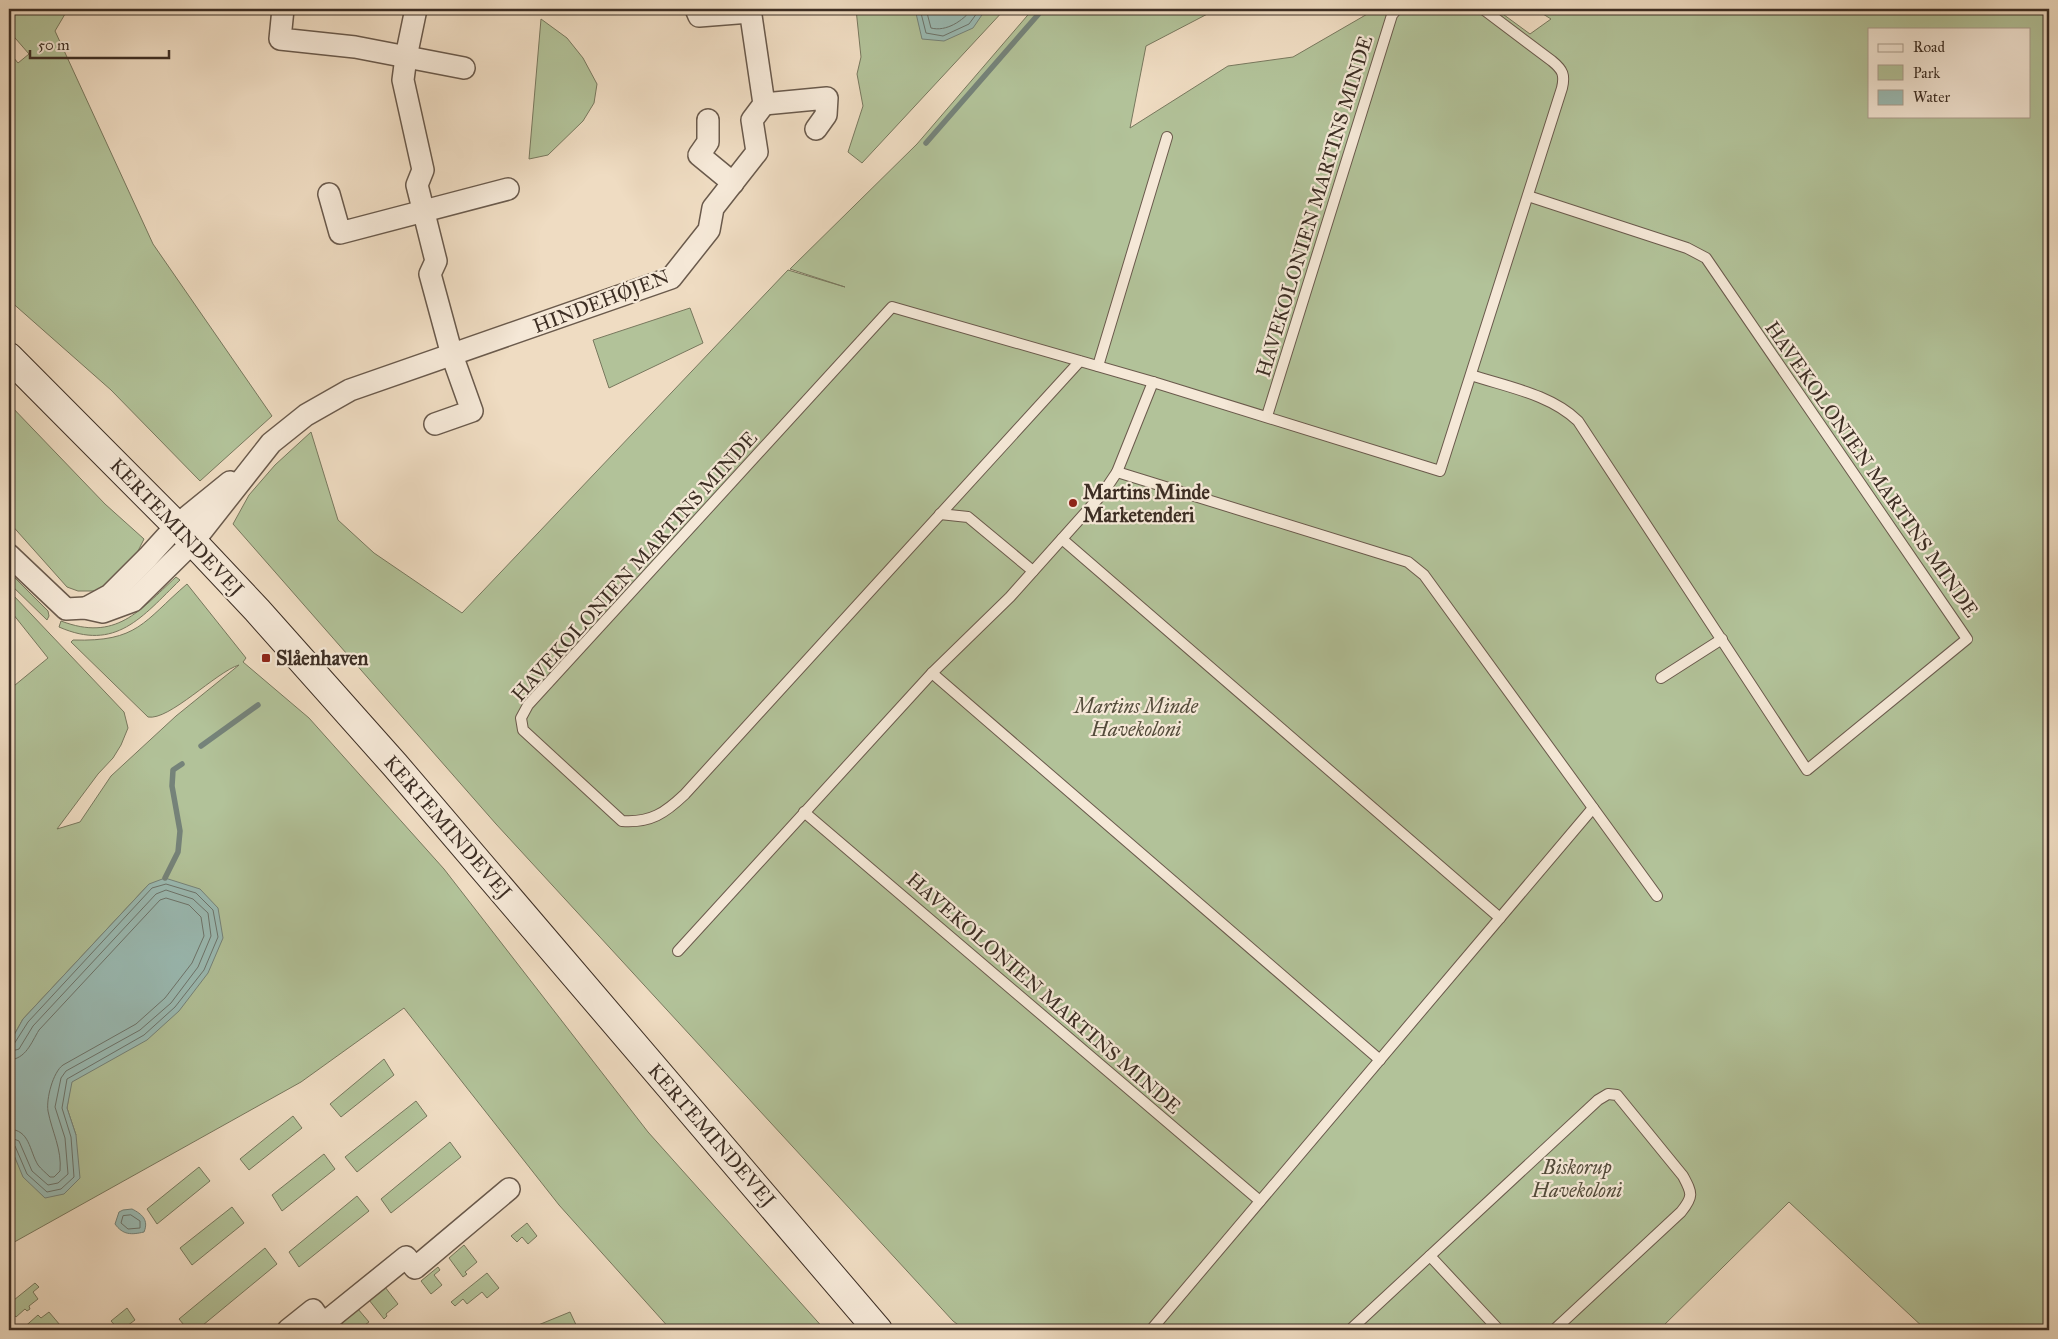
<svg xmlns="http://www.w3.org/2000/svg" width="2058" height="1339" font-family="'IM FELL Great Primer',serif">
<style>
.green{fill:#b2c299;stroke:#78785e;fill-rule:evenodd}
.water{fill:#9abbb4;stroke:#75837a}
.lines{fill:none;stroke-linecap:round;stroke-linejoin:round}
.shore{stroke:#6c746c;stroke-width:1}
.stream{stroke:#75837a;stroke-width:5.5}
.service-casing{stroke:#6a5a4c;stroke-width:12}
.minor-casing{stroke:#6a5a4c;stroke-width:24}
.secondary-casing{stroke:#3d2e24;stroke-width:30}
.service{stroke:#f5e8d7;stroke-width:10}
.minor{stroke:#f5e8d7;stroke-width:21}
.secondary{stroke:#f5e8d7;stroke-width:28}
.poi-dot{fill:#8f2418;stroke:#f5e8d7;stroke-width:2}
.labels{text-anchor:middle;stroke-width:4.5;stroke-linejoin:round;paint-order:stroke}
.street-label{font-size:20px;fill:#3d2e24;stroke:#f5e8d7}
.poi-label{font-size:20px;font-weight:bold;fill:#3d2e24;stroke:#f5e8d7;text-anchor:start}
.park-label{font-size:20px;font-style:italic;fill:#544c3b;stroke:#f5e8d7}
</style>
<rect width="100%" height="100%" fill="#efdcc2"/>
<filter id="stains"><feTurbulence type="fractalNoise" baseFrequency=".004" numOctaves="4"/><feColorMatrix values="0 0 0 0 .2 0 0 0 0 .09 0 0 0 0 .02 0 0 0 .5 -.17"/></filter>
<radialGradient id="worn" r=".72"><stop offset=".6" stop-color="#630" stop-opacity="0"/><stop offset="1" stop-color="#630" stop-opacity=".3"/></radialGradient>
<!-- green -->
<g class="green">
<polygon points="9,9 68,9 55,31 153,244 272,416 200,481 111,390 9,300 9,52 18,63 29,54 9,31"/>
<polygon points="856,9 1005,9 862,163 848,152 863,106 857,74 861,57"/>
<path d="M 1033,9 L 1217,9 L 1146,46 L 1130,128 L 1228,66 L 1293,57 L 1376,9 L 1496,9 L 1530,34 L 1551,19 L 1535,9 L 2049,9 L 2049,1330 L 1926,1330 L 1789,1202 L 1659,1330 L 965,1330 L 953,1321 L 496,824 L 233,524 L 249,495 L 275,465 L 311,432 L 338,520 L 374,553 L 462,613 L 788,270 L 845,287 L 790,269 L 917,144 ZM 1869,29 L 2029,29 L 2029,116 L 1869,116 Z"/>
<polygon points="541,19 567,38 583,58 597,84 594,103 583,121 548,155 529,159"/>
<polygon points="690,308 703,343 609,388 593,340"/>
<polygon points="9,404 105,504 144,539 133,561 104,587 96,591 78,591 67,587 9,522"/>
<polygon points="9,572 48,611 49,616 47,620 9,583"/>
<path d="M 176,577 L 180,580 C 142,617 116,652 59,627 L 61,621 C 116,642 139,611 176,577 Z"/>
<path d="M 187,584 L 246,658 L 243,662 L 309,718 L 444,869 L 648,1132 L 825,1330 L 671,1330 L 559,1205 L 404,1008 L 301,1082 L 9,1245 L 9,1127 L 11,1148 L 76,1135 L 67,1108 L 71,1081 L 108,1061 L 149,884 L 23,1019 L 9,1044 L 9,1052 L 9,690 L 48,658 L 9,609 L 9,594 L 13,595 L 124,712 L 128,728 L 121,745 L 113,758 L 98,774 L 57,829 L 80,822 L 111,776 L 176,716 L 239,665 C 216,672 169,721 148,717 L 71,642 L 73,640 C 138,642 143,622 187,584 Z"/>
<polygon points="384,1059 394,1075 341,1117 330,1104"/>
<polygon points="416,1101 427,1116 357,1172 345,1157"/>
<polygon points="293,1116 302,1128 249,1170 240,1159"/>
<polygon points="450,1142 461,1157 391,1213 381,1199"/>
<polygon points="324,1154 335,1169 282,1211 272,1195"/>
<polygon points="199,1167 210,1181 157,1224 147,1209"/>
<polygon points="357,1196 369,1211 299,1267 289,1252"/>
<polygon points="232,1207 244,1223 192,1265 180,1248"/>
<polygon points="527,1223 537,1236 528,1244 522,1237 517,1242 511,1236"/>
<polygon points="464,1245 477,1262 465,1272 467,1274 463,1277 449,1258"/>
<polygon points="265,1248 277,1264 197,1330 188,1330 179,1319"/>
<polygon points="438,1267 440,1270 434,1275 442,1285 431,1294 421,1281"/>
<polygon points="487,1273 499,1288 487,1298 482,1292 467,1304 463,1299 455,1306 451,1302"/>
<polygon points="35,1283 39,1287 33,1292 38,1299 29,1306 30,1309 27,1311 25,1309 16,1317 10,1310 9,1311 9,1304"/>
<polygon points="385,1287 398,1304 386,1314 387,1316 384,1319 369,1300"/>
<polygon points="127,1308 135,1320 127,1326 131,1330 125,1327 119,1330 111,1321"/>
<polygon points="358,1309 369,1322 358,1330 348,1330 342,1323"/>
<polygon points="49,1312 60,1325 53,1330 21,1330 38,1315 41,1318"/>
<polygon points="570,1312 578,1329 526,1330"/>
</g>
<!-- water -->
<g class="water">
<polygon points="915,9 986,9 973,28 944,41 922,39"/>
<polygon points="165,878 200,889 218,908 223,938 208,973 179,1011 147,1040 72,1082 67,1108 76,1135 80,1178 64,1194 45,1198 23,1177 11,1148 9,1127 9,1044 23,1019 149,884"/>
<path d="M 132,1209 C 142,1214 149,1220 144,1232 C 131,1235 123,1235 115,1224 L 119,1212 L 123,1210 Z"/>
</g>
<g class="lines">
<!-- shore -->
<g class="shore">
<polyline points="920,9 926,33 943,36 969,24 980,9"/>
<path d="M 926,9 L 931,28 C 946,32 963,21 972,9"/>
<polyline points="9,1046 14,1044 28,1022 152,888 166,884 196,893 213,910 218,937 204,970 175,1007 144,1035 67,1079 62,1108 71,1137 74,1177 61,1189 47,1192 27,1174 15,1146 9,1143"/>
<polyline points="9,1052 19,1049 33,1026 156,894 166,890 193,899 208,913 211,936 198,967 171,1003 140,1030 66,1071 61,1078 55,1107 65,1138 68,1174 58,1183 48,1185 32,1171 19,1141 9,1137"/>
<path d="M 9,1060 C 26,1059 31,1043 39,1030 L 160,900 L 166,898 L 189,905 L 201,917 L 204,936 L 192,963 L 165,998 L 136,1024 L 63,1065 C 53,1072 46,1099 48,1111 C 52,1132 62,1149 60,1171 L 54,1177 L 50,1177 C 46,1173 41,1169 38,1165 C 29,1150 30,1130 9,1129"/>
<polygon points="131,1215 140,1221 140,1228 128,1229 121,1223 123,1216"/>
</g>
<!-- stream -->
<g class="stream">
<polyline points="926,143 1043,9"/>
<polyline points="201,746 258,705"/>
<polyline points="165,878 178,852 180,831 172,786 173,770 182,764"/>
</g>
<!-- service casing -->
<g class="service-casing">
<g id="service">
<polyline points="1098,366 1167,137"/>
<path d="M 1471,375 C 1507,387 1550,394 1578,421 L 1807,770 L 1967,639 L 1706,258 L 1687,248 L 1528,196"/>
<path d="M 1153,382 L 1440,471 L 1562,88 C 1565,75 1563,70 1552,61 L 1483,9"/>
<polyline points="1267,416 1392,15 1397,9"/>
<polyline points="1117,472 1408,562 1424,575 1657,896"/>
<polyline points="940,514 968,517 1033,571"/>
<polyline points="1062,539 1500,918"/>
<polyline points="932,673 1380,1060"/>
<polyline points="1661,678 1722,639"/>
<polyline points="804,812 1260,1201"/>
<path d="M 678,951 L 932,673 L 1010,597 L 1103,493 L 1117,472 L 1153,382 L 892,307 L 528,705 L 521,718 L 523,730 L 622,821 C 651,823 665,813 685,794 L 1080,361"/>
<polyline points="1430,1256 1499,1330"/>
<polyline points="1151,1330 1593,808"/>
<path d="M 1350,1330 L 1598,1100 L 1608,1094 L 1617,1095 L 1683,1176 C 1692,1193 1694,1196 1681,1212 L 1554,1330"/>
</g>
</g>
<!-- minor casing -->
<g class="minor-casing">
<g id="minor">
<polyline points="283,9 280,39 355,47 464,68"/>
<polyline points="416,9 406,57 403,80 423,170 417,185 436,261 430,274 452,355 472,411 435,424"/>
<polyline points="696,9 699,16 750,12"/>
<polyline points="764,104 827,98 826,115 816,129"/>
<polyline points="708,120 708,142 699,155 733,183"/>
<polyline points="329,194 340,233 508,189"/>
<polyline points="9,555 66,609 85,608 103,612 133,601 193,542 271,443 306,415 350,390 671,278 709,230 713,208 757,152 752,120 764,104 750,9"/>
<polyline points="86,608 110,595 148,557 177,525 230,482"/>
<polyline points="288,1330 313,1310 323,1324 406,1257 415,1268 509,1189"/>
</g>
</g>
<!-- secondary casing -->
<g class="secondary-casing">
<polyline id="secondary" points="9,357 193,542 257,610 395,765 878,1330"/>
</g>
<!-- service -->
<use href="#service" class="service"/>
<!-- minor -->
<use href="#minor" class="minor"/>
<!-- secondary -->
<use href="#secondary" class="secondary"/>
</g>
<!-- markers -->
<g class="poi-dot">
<circle cx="1073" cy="503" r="5"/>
<rect x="261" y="653" width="10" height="10" rx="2.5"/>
</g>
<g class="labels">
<!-- street labels -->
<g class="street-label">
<text transform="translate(1314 206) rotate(-73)" y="7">HAVEKOLONIEN MARTINS MINDE</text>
<text transform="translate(601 301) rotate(-21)" y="7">HINDEHØJEN</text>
<text transform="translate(1872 469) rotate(55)" y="7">HAVEKOLONIEN MARTINS MINDE</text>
<text transform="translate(177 527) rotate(46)" y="7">KERTEMINDEVEJ</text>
<text transform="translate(634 566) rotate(-48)" y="7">HAVEKOLONIEN MARTINS MINDE</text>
<text transform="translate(448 827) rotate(49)" y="7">KERTEMINDEVEJ</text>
<text transform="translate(1044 993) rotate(41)" y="7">HAVEKOLONIEN MARTINS MINDE</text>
<text transform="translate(712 1135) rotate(49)" y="7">KERTEMINDEVEJ</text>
</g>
<!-- poi labels -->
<g class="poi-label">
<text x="1083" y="499">Martins Minde<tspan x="1083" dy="23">Marketenderi</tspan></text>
<text x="276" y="665">Slåenhaven</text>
</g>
<!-- park labels -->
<g class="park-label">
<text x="1136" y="713">Martins Minde<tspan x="1136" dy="23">Havekoloni</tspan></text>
<text x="1577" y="1174">Biskorup<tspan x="1577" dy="23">Havekoloni</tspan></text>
</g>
</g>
<!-- margin -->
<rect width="2058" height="1339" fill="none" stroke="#efdcc2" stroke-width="30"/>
<rect x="10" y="10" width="2038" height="1319" fill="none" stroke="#3d2e24" stroke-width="2.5"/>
<rect x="15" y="15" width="2028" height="1309" fill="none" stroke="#3d2e24"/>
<!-- legend -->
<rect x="1868" y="28" width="162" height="90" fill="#f5e8d7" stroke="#ab9e8f"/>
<rect x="1878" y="44" width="25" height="8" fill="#f5e8d7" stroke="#ab9e8f"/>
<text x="1913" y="52" font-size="15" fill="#3d2e24">Road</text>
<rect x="1878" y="65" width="25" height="15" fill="#b2c299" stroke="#ab9e8f"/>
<text x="1913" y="78" font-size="15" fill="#3d2e24">Park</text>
<rect x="1878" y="90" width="25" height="15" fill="#9abbb4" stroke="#ab9e8f"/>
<text x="1913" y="102" font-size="15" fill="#3d2e24">Water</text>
<!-- scale -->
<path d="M30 50v8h139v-8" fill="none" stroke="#3d2e24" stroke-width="2.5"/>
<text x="38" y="50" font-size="15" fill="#3d2e24" stroke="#f5e8d7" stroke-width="4" paint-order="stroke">50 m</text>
<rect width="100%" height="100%" filter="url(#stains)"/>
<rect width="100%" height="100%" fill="url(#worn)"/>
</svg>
